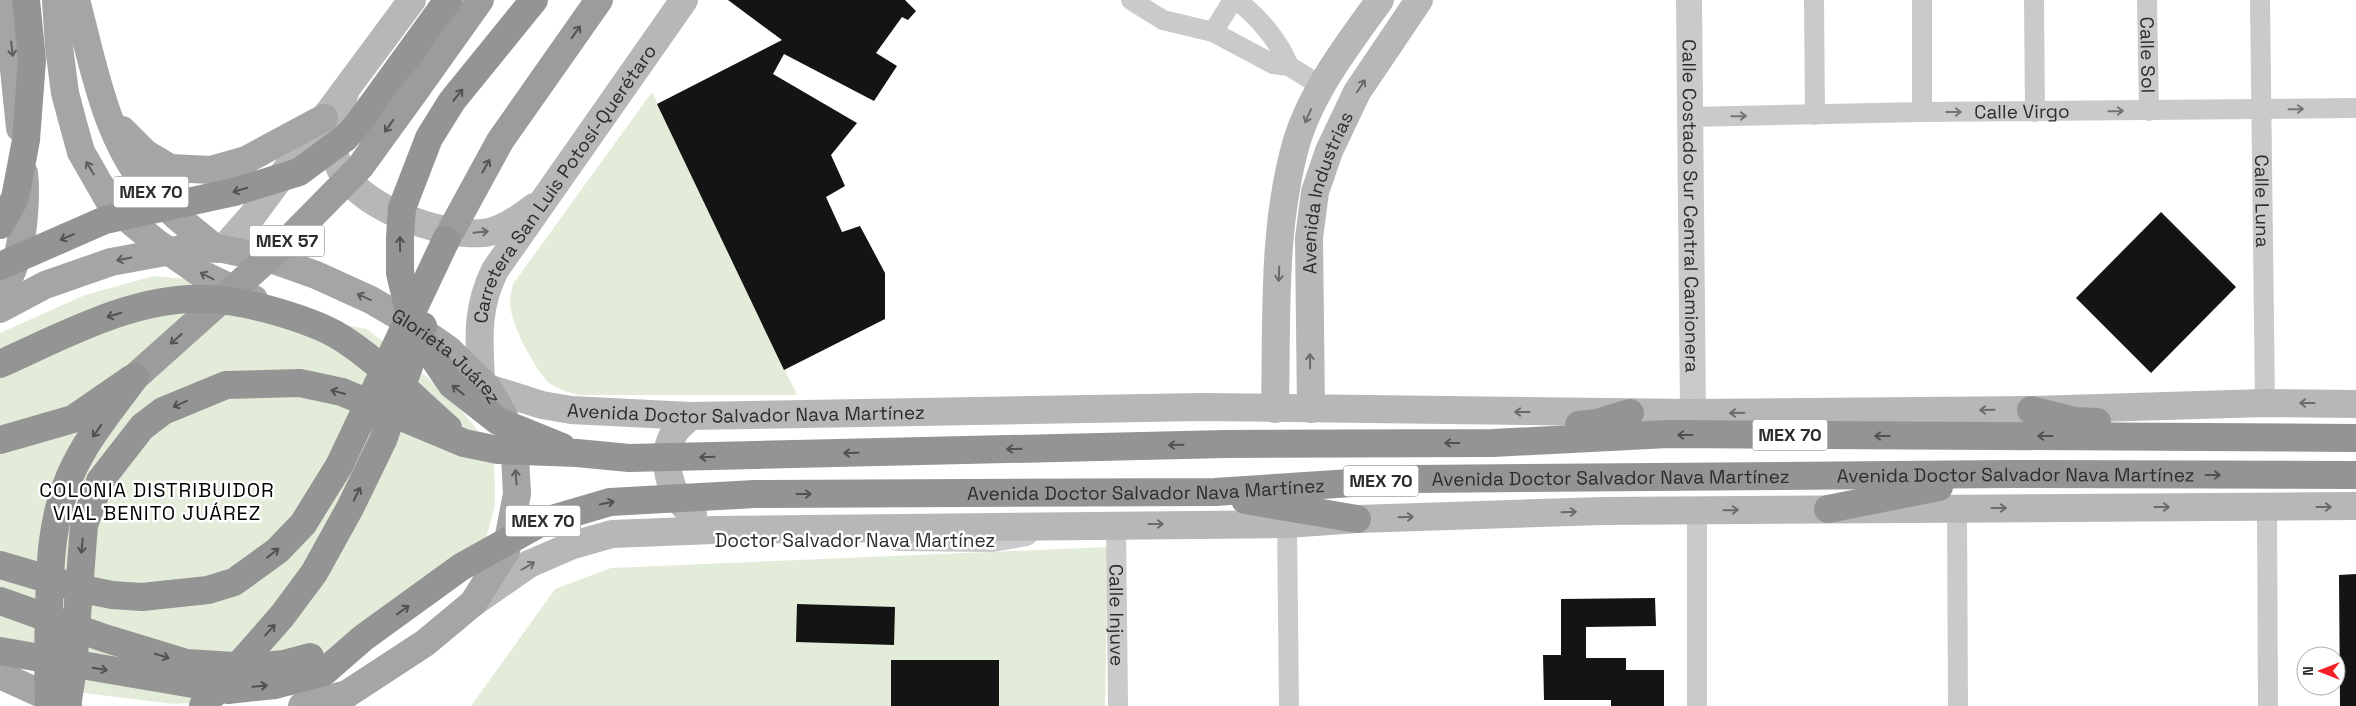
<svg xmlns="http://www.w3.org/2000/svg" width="2356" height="706" font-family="'Space Grotesk',sans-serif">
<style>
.green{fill:#e3ecd9}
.building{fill:#141414}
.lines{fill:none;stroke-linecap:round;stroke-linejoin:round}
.minor{stroke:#cacaca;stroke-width:20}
.tertiary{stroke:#cacaca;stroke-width:26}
.secondary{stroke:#b7b7b7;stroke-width:28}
.primary{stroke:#a5a5a5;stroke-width:28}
.trunk{stroke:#9c9c9c;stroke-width:28}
.motorway{stroke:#949494;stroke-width:28}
.primary-bridge{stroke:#a5a5a5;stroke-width:28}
.trunk-bridge{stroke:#9c9c9c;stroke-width:28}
.motorway-bridge{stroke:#949494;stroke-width:28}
.oneway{stroke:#545454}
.oneway2{stroke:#5d5d5d}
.oneway3{stroke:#6b6b6b}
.oneway4{stroke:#515151}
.oneway5{stroke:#747474}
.labels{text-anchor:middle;stroke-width:5;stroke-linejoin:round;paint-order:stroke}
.shield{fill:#fff;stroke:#6c6c6c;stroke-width:1}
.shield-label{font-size:18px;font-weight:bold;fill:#2d2d2d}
.street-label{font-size:19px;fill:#2d2d2d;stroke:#fff}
.neighbourhood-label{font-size:20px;letter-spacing:1px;fill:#000;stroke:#fff}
</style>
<rect width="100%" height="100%" fill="#fff"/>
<!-- green -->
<g class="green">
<path d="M 652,92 L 797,395 L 578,395 C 568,392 558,389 549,383 C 536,371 514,329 511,311 C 509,302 511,293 513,284 Z"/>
<polygon points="154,276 238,284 282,313 367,329 447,393 494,450 495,505 482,554 418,614 250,698 174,704 84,693 0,652 0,333 85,295"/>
<polygon points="1108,547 1105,706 471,706 555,589 611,568"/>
</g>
<!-- building -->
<g class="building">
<polygon points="728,0 905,0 916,11 908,20 902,17 876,53 897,66 874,101 784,54 773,74 857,123 831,155 845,186 826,197 842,232 860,226 885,273 885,319 784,370 657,104 782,40"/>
<polygon points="2161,212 2236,287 2151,373 2076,298"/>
<polygon points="2356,574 2356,706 2340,706 2339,575"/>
<polygon points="1655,598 1656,626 1586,627 1586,658 1626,658 1626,670 1664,670 1664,706 1611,706 1611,700 1544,700 1543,655 1561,655 1561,599"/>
<polygon points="797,604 895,607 894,645 796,642"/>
<rect x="891" y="660" width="108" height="46"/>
</g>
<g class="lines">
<!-- minor -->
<g class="minor">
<path d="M 1131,0 L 1163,20 L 1213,32 L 1273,64 L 1289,66 C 1279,41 1258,16 1236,0"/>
<polyline points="1814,0 1815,115"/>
<polyline points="1922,0 1922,112"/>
<polyline points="2034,0 2035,112"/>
<path id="s1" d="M 2147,0 L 2149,111"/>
<path id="s2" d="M 2260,0 L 2265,403"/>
<polyline points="1213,32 1233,0"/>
<polyline points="1289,66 1321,86"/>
<path id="s3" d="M 1690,117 L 1922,112 L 2356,108"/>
<polyline points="2267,507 2268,706"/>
<polyline points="1957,508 1958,706"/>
<polyline points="1697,510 1697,706"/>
<path id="s4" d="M 1116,524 L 1118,706"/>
<polyline points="1287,524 1289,706"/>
<polyline points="896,541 993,542 1027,536"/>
</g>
<!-- tertiary -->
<path class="tertiary" id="s5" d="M 1689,0 L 1693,413"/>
<!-- secondary -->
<g class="secondary">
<path d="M 345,92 C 339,114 329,140 337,162 C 353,206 440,237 484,233 C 502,231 520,218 534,207"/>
<polyline points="223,249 252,216 412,0"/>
<path id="s6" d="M 481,380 C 479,339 476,308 495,270 L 684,0"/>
<path id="s7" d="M 488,388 L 542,405 L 571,410 L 690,416 L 1202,407 L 1693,413 L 2031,410 L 2265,403 L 2356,404"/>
<path d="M 1275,409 C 1277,322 1272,229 1296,144 C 1311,92 1348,44 1380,0"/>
<path id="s8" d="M 1311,409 L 1309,238 L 1315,192 L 1329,151 L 1357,92 L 1419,0"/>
<path d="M 690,416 C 686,421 680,425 676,430 C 658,455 669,497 693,514"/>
<polyline points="473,603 529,564 573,545 612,534 714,530 1287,524 1357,519 1602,511 2356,506"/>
</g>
<!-- primary -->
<g class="primary">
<polyline points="7,0 20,128"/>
<path d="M 76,0 C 93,63 105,139 150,190 C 169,212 193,230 215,248"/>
<polyline points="122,130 145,153 170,168 211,170 246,160 324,118"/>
<path d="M 0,294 C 5,285 11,276 14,266 C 23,244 27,198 24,173"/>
<path id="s9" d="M 0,309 L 45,285 L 111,262 L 187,248 L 223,249 L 271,259 L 316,275 L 371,300 L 412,324 L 449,350 L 488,388 L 504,416 L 515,455 L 517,494 L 506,551 L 473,603 L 425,643 L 347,694 L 302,706"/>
<polyline points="0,675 68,706"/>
</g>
<!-- trunk -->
<polyline class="trunk" points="418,87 480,0"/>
<!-- motorway -->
<g class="motorway">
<polyline points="345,138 356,127 448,0"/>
<polyline points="2031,410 2076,421 2097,422"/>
<polyline points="1579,425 1597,423 1630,413"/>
<polyline points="0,440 73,419 131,379"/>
<polyline points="755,455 1225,444 1493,443 1668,434 2356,438"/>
<path id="s10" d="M 755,494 L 1215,492 L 1412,479 L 2007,474 L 2356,475"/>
<polyline points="1245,500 1357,519"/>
<polyline points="1828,509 1939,487"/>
</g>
<!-- primary-bridge -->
<polyline class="primary-bridge" points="56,0 59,47 65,93 73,123 81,152 112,206 157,243 200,273 254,299"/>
<!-- trunk-bridge -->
<g class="trunk-bridge">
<polyline points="446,240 500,141 599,0"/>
<polyline points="135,377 286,242 360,167 418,87"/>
</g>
<!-- motorway-bridge -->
<g class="motorway-bridge">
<polyline points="534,0 452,101 429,138 402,208 400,237 400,273 413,328 452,385 498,421 562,447"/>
<polyline points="0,225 15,198 26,140 32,60 26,0"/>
<polyline points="0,266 105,220 234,192 299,172 345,138"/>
<path d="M 0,364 C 63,336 136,295 208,299 C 228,300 248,304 267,309 C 289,315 315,323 335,334 C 372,355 415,399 448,428"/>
<polyline points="0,565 78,588 112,595 142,597 208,590 234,582 277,551 303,524 339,466 446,240"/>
<polyline points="0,601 104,638 186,663 252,667 284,664 310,657"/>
<polyline points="0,651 228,690 275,685 324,672 363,638 461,567 542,522 610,502 755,494"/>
<path d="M 49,706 C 48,674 48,642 49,611 C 50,564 51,520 70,476 C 85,440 112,409 135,377"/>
<polyline points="67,706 73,669 84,525 100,481 142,427 163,411 226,385 300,383 342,392 464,443 498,450 577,453 629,458 755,455"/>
<polyline points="203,706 282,616 314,573 350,508 383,440 423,326"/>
</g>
</g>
<!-- one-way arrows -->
<defs><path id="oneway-shaft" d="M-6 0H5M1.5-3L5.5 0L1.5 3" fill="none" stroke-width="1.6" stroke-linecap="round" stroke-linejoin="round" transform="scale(1.25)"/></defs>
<g class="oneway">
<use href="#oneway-shaft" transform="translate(576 32) rotate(-55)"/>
<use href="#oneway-shaft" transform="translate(389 126) rotate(125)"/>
<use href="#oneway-shaft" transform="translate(486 166) rotate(-61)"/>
<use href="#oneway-shaft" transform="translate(176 339) rotate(138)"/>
</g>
<g class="oneway2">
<use href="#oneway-shaft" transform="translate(12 49) rotate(84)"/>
<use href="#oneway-shaft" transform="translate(90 168) rotate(-121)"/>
<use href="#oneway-shaft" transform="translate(124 259) rotate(169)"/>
<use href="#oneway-shaft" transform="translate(207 276) rotate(-153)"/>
<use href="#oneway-shaft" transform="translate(364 297) rotate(-156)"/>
<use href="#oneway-shaft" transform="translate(516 477) rotate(-94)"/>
</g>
<g class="oneway3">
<use href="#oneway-shaft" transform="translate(1361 86) rotate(-57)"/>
<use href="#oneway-shaft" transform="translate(1308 116) rotate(114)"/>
<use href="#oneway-shaft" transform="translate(481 232) rotate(-6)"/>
<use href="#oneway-shaft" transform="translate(1279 274) rotate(92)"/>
<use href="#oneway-shaft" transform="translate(1310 361) rotate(-91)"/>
<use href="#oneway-shaft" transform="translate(2307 403) rotate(-180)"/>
<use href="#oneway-shaft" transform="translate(1987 410) rotate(179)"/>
<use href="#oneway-shaft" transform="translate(1522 412) rotate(-180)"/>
<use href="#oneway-shaft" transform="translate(1737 413) rotate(179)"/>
<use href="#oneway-shaft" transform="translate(2162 507)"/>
<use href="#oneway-shaft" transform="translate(2324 507)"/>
<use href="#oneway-shaft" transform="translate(1999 508)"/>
<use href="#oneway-shaft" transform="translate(1731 510) rotate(-1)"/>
<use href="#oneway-shaft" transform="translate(1569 512) rotate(-2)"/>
<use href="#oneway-shaft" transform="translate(1406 517) rotate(-2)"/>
<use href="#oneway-shaft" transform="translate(1156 524)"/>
<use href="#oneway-shaft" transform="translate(528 566) rotate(-30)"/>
</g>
<g class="oneway4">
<use href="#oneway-shaft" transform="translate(458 95) rotate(-51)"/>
<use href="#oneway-shaft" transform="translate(240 190) rotate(163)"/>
<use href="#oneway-shaft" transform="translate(67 237) rotate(157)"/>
<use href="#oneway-shaft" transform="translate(400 244) rotate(-91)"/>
<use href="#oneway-shaft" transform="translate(114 315) rotate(163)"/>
<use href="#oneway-shaft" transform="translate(458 390) rotate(-141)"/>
<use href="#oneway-shaft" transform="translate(338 392) rotate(-165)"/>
<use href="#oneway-shaft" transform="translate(180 404) rotate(156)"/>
<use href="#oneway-shaft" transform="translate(97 431) rotate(125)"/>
<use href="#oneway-shaft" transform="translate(1685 435) rotate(-180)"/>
<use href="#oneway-shaft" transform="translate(1882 436) rotate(-180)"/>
<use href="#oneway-shaft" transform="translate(2045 436) rotate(-180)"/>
<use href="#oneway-shaft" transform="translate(1452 443) rotate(180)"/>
<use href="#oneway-shaft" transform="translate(1176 445) rotate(179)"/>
<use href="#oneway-shaft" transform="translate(1014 449) rotate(179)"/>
<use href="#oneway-shaft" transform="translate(851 453) rotate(179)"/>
<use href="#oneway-shaft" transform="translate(707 457) rotate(178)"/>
<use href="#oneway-shaft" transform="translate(2213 475)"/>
<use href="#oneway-shaft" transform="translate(357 494) rotate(-64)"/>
<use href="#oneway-shaft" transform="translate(804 494)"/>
<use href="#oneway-shaft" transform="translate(607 503) rotate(-12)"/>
<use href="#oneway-shaft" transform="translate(82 546) rotate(95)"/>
<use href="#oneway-shaft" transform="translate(273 553) rotate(-38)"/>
<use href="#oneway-shaft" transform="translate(403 610) rotate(-36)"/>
<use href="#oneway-shaft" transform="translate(270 630) rotate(-48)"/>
<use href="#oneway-shaft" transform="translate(162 656) rotate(17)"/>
<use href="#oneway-shaft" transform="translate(100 669) rotate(10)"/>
<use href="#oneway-shaft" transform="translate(260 686) rotate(-6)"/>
</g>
<g class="oneway5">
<use href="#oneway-shaft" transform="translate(2296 109) rotate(-1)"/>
<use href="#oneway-shaft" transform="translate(2116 111) rotate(-1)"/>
<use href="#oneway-shaft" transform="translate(1954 112)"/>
<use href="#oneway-shaft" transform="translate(1739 116) rotate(-1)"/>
</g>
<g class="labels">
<!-- shield labels -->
<g class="shield">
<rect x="113.5" y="176.5" width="75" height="31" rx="4"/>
<rect x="249.5" y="225.5" width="75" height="31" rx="4"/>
<rect x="1752.5" y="419.5" width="75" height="31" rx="4"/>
<rect x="1343.5" y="465.5" width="75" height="31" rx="4"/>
<rect x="505.5" y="505.5" width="75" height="31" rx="4"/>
</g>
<g class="shield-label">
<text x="151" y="198">MEX 70</text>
<text x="287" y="247">MEX 57</text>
<text x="1790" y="441">MEX 70</text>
<text x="1381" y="487">MEX 70</text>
<text x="543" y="527">MEX 70</text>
</g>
<!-- street labels -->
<g class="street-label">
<text dy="7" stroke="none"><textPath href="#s1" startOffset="55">Calle Sol</textPath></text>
<text dy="7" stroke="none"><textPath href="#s3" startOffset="332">Calle Virgo</textPath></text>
<text dy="7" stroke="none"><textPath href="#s6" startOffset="221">Carretera San Luis Potosí-Querétaro</textPath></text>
<text dy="7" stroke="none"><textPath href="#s8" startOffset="219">Avenida Industrias</textPath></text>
<text dy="7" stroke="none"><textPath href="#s2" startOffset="201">Calle Luna</textPath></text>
<text dy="7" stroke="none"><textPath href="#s5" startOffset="206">Calle Costado Sur Central Camionera</textPath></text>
<text dy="7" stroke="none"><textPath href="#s9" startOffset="486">Glorieta Juárez</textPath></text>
<text dy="7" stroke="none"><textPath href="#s7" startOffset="261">Avenida Doctor Salvador Nava Martínez</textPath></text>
<text dy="7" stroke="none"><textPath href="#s10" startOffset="1261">Avenida Doctor Salvador Nava Martínez</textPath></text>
<text dy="7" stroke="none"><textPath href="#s10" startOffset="856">Avenida Doctor Salvador Nava Martínez</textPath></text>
<text dy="7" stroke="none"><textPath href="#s10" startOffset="391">Avenida Doctor Salvador Nava Martínez</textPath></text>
<text x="855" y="547">Doctor Salvador Nava Martínez</text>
<text dy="7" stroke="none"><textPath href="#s4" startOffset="91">Calle Injuve</textPath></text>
</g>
<!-- neighbourhood labels -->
<g class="neighbourhood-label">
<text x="157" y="497">COLONIA DISTRIBUIDOR<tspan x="157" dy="23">VIAL BENITO JUÁREZ</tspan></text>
</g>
</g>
<!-- north arrow -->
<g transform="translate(2321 671) rotate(270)"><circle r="24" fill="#ffffff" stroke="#ababab"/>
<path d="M0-4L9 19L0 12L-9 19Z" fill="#f32026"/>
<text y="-8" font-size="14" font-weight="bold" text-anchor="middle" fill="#2d2d2d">N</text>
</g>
</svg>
